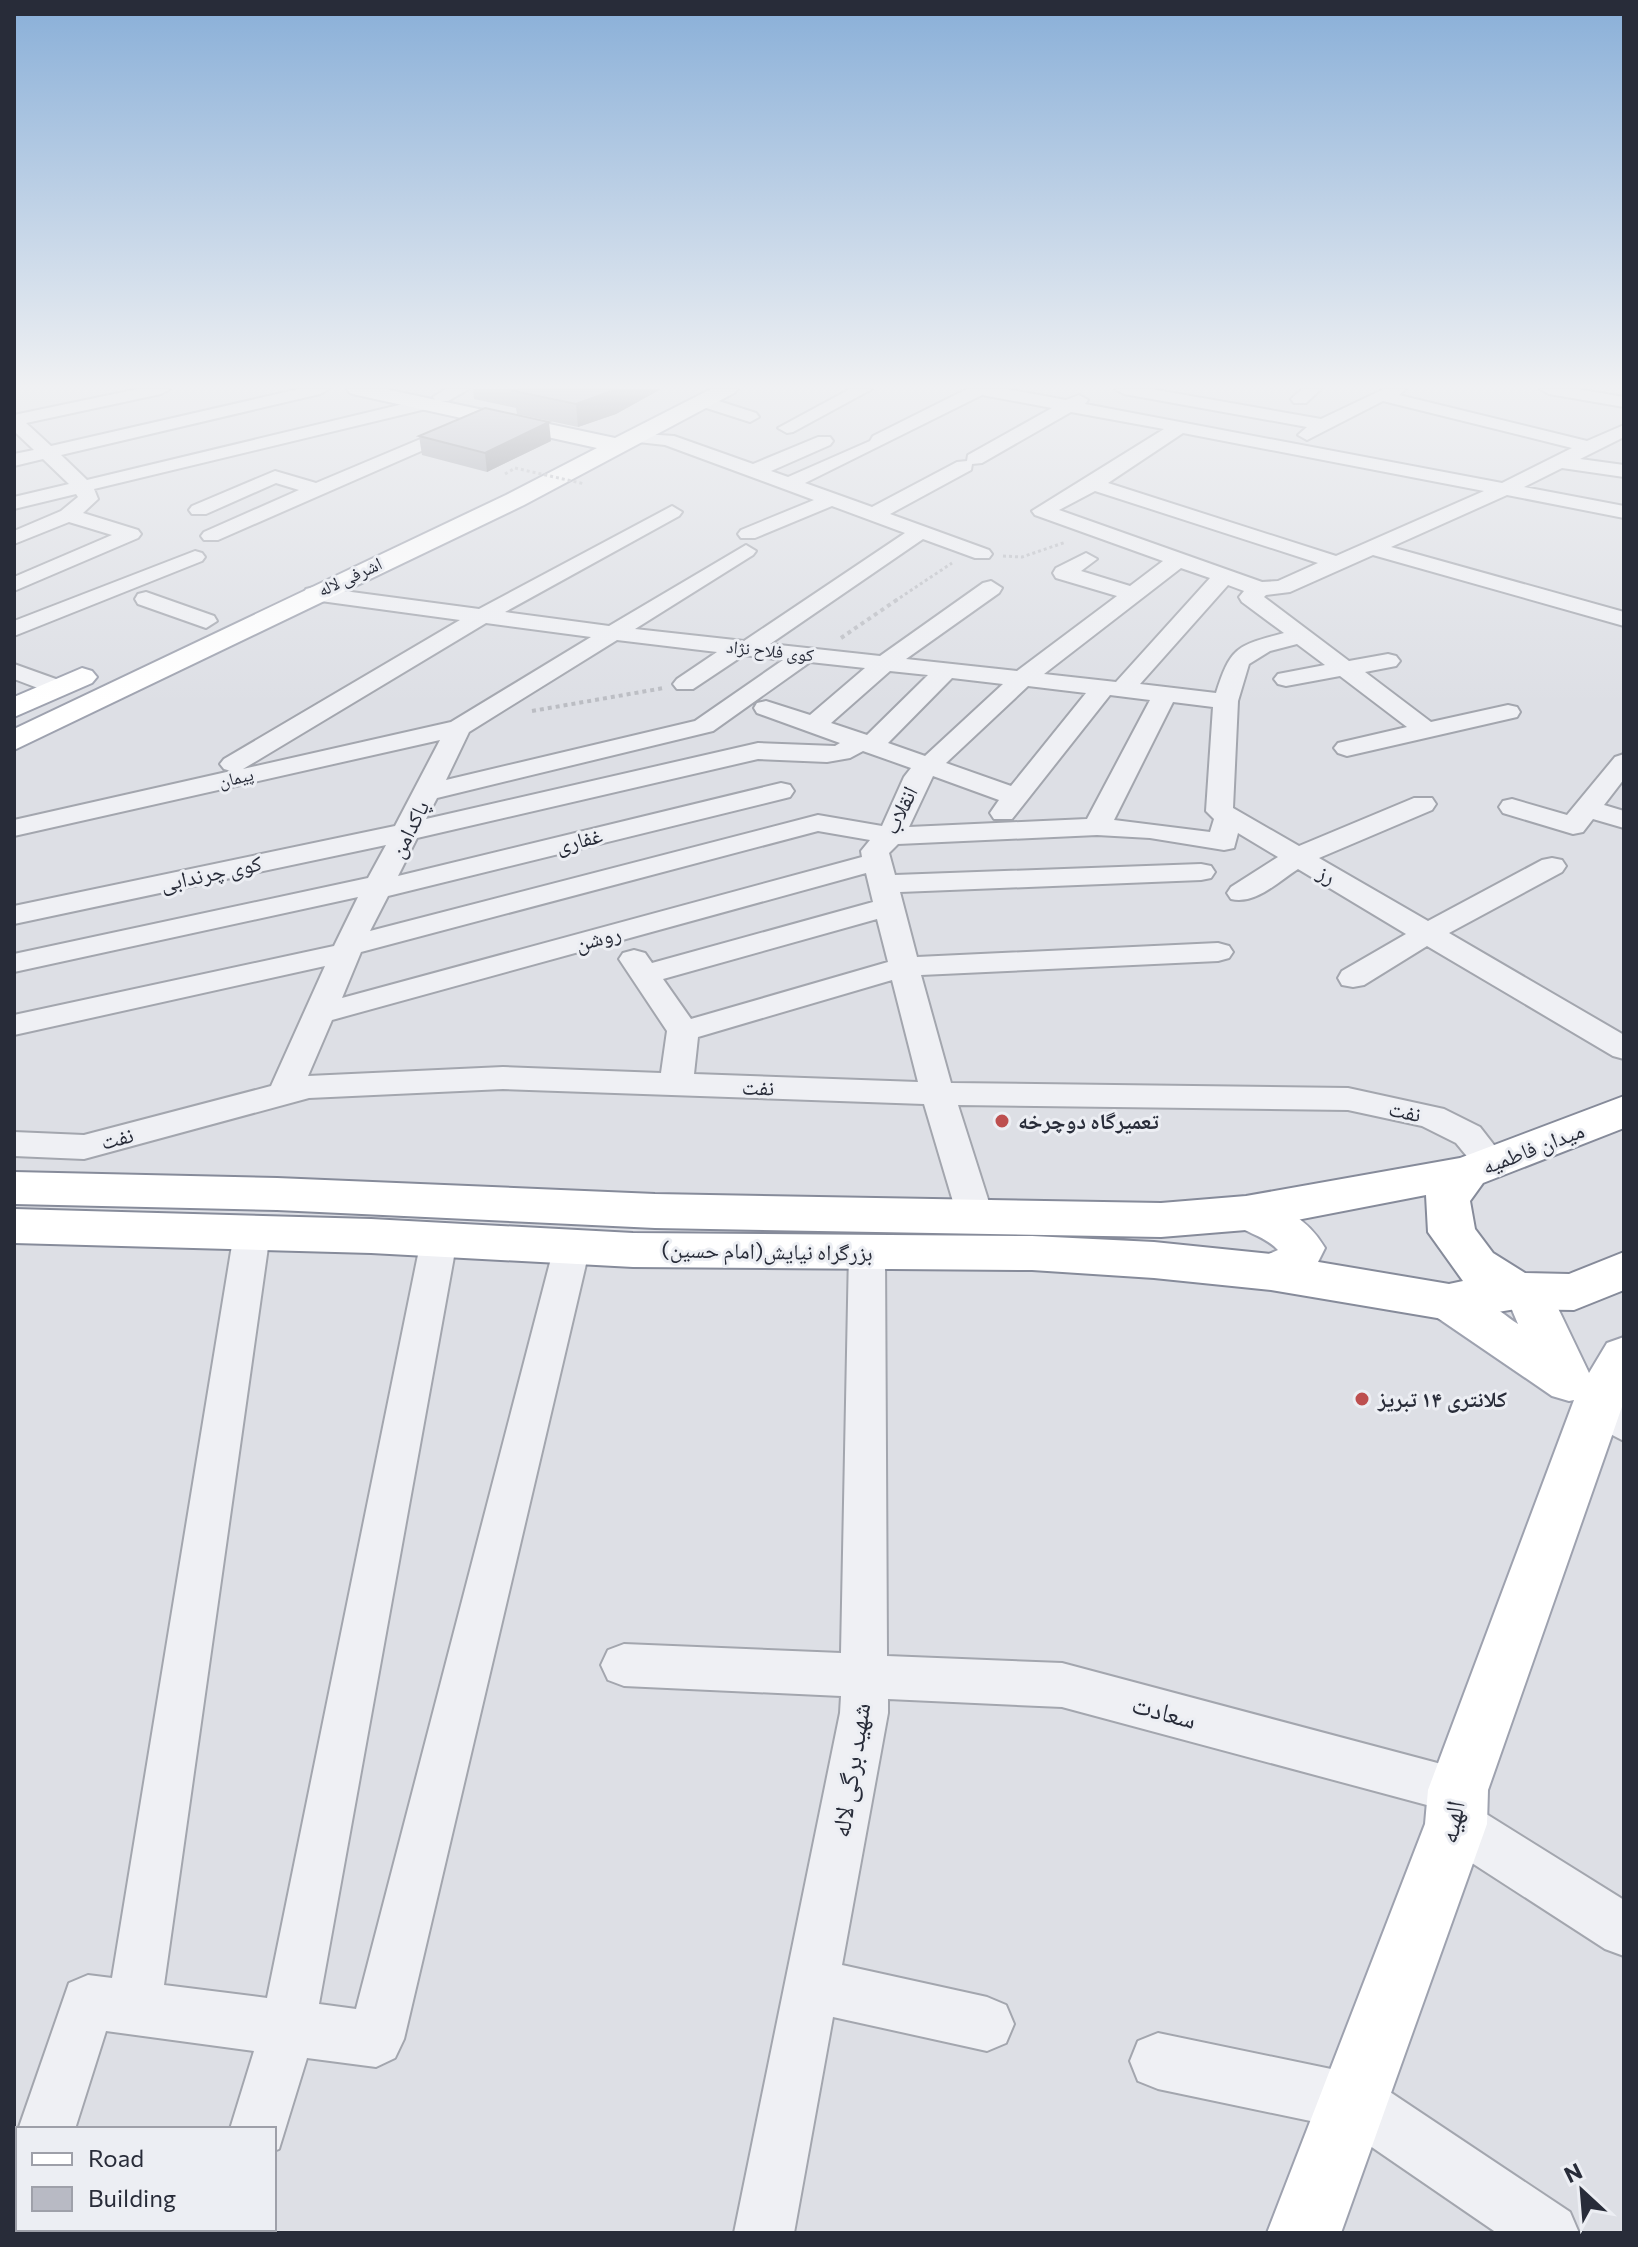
<svg xmlns="http://www.w3.org/2000/svg" width="1638" height="2247" font-family="Commissioner,'Noto Naskh Arabic',sans-serif">
<style>
.lines{fill:none;stroke-linecap:round;stroke-linejoin:round}
.minor-casing{stroke:#a3a6ae;stroke-width:4}
.major-casing{stroke:#9ea2af;stroke-width:4}
.highway-casing{stroke:#868b9a;stroke-width:4}
.path-far1{stroke:#bbbdc3;stroke-width:3;stroke-dasharray:3 3;stroke-linecap:butt}
.path{stroke:#bbbdc3;stroke-width:4;stroke-dasharray:4 4;stroke-linecap:butt}
.minor{fill:#eff0f4;fill-rule:evenodd}
.major{fill:#fff;fill-rule:evenodd}
.highway{fill:#fff;fill-rule:evenodd}
.path-bridge{stroke:#bbbdc3;stroke-width:3;stroke-dasharray:3 3;stroke-linecap:butt}
.wall{fill:#9ea0a9}
.shaded-wall{fill:#818289}
.building{fill:#b8bac4;stroke:#818289;stroke-width:2}
.poi-dot{fill:#bd4f4f;stroke:#eceef3;stroke-width:3}
.labels{text-anchor:middle;stroke-width:6;stroke-linejoin:round;paint-order:stroke}
.far-street-label{font-size:18px;fill:#282c39;stroke:#eceef3}
.street-label{font-size:22px;fill:#282c39;stroke:#eceef3}
.poi-label{font-size:22px;font-weight:bold;fill:#282c39;stroke:#eceef3;text-anchor:start}
.near-street-label{font-size:26px;fill:#282c39;stroke:#eceef3}
</style>
<rect width="100%" height="100%" fill="#dddfe5"/>
<g class="lines">
<!-- minor casing -->
<g class="minor-casing">
<g id="minor">
<polygon points="138,389 170,389 161,394 26,423 51,446 299,389 329,389 320,394 61,455 87,480 424,399 433,404 430,408 94,489 98,499 83,513 138,530 141,534 138,538 14,591 14,577 112,535 69,522 14,544 14,531 61,511 78,497 76,494 14,509 14,497 69,484 43,459 14,466 14,454 34,450 14,431 14,415"/>
<polygon points="446,389 469,389 448,401 436,401 433,397"/>
<polygon points="850,389 872,389 793,432 787,433 778,428"/>
<path d="M 967,389 L 1006,389 L 1066,400 L 1079,395 L 1088,400 L 1085,404 L 1502,483 L 1572,448 L 1383,401 L 1307,440 L 1298,435 L 1307,427 L 1124,394 L 1115,389 L 1151,389 L 1321,419 L 1384,389 L 1406,389 L 1399,395 L 1587,441 L 1624,425 L 1624,437 L 1580,459 L 1624,465 L 1624,477 L 1562,468 L 1524,487 L 1624,506 L 1624,518 L 1507,495 L 1391,547 L 1624,612 L 1624,626 L 1373,555 L 1290,592 L 1266,595 L 1264,597 L 1349,661 L 1388,654 L 1396,656 L 1400,661 L 1396,666 L 1365,672 L 1431,722 L 1508,705 L 1517,707 L 1520,712 L 1517,717 L 1347,756 L 1338,753 L 1334,748 L 1338,743 L 1407,727 L 1340,676 L 1286,686 L 1278,684 L 1274,679 L 1278,674 L 1325,665 L 1297,644 L 1270,651 L 1249,664 L 1238,701 L 1233,808 L 1299,846 L 1414,798 L 1432,798 L 1436,804 L 1432,810 L 1319,858 L 1428,921 L 1542,860 L 1552,858 L 1562,860 L 1566,866 L 1562,872 L 1449,933 L 1624,1035 L 1624,1059 L 1613,1056 L 1427,946 L 1364,985 L 1353,987 L 1342,985 L 1338,978 L 1342,971 L 1406,934 L 1298,869 C 1278,882 1255,905 1231,899 L 1227,893 L 1231,887 L 1278,857 L 1238,833 L 1234,848 L 1224,850 L 1150,838 L 1097,835 L 898,844 L 889,853 L 895,875 L 1201,864 L 1211,866 L 1215,872 L 1211,878 L 1201,880 L 900,892 L 917,957 L 1218,943 L 1229,946 L 1233,952 L 1229,958 L 1218,961 L 921,975 L 951,1083 L 1348,1088 L 1444,1109 L 1480,1127 L 1508,1163 L 1503,1171 L 1491,1175 L 1479,1171 L 1456,1143 L 1422,1126 L 1348,1110 L 958,1105 L 993,1215 L 988,1224 L 975,1228 L 962,1224 L 957,1215 L 924,1104 L 503,1089 L 309,1098 L 84,1159 L 14,1156 L 14,1132 L 84,1135 L 271,1086 L 325,966 L 14,1035 L 14,1015 L 334,946 L 358,897 L 14,972 L 14,954 L 368,878 L 386,845 L 14,924 L 14,906 L 395,826 L 440,740 L 14,836 L 14,820 L 231,771 L 224,769 L 220,764 L 224,759 L 460,620 L 306,599 L 303,594 L 306,589 L 314,587 L 479,609 L 672,506 L 682,512 L 679,516 L 505,612 L 609,626 L 746,545 L 756,551 L 753,555 L 635,629 L 744,641 L 905,533 L 832,506 L 755,538 L 741,538 L 738,534 L 741,530 L 814,500 L 665,445 L 629,441 L 626,437 L 629,433 L 674,436 L 753,464 L 818,437 L 830,437 L 833,441 L 830,445 L 771,471 L 788,477 L 870,441 L 873,436 ZM 982,395 L 1052,408 L 968,455 L 967,461 L 957,462 L 872,507 L 805,483 ZM 1071,412 L 1164,429 L 1032,511 L 1035,515 L 1163,561 L 1130,586 L 1081,571 L 1097,559 L 1086,553 L 1056,568 L 1053,573 L 1056,578 L 1117,596 L 1017,671 L 906,659 L 999,593 L 1002,588 L 991,581 L 983,583 L 880,656 L 770,644 L 923,539 L 975,558 L 989,558 L 992,554 L 989,550 L 890,514 L 971,470 L 972,464 L 982,463 ZM 1183,433 L 1484,491 L 1336,556 L 1108,483 ZM 1095,491 L 1318,563 L 1278,581 L 1262,582 L 1059,510 ZM 1181,568 L 1210,578 L 1116,682 L 1044,674 ZM 1228,585 L 1244,591 L 1239,597 L 1242,602 L 1284,633 C 1237,646 1231,646 1216,693 L 1140,684 ZM 486,623 L 591,637 L 451,722 L 243,769 ZM 617,640 L 717,652 L 677,679 L 673,684 L 677,689 L 693,689 L 744,655 L 783,660 L 695,721 L 446,780 L 469,732 ZM 810,662 L 865,668 L 810,715 L 766,701 L 757,703 L 754,708 L 757,713 L 840,743 L 835,746 L 758,743 L 426,819 L 437,798 L 713,731 ZM 890,671 L 928,675 L 867,735 L 831,723 ZM 952,678 L 1003,684 L 925,756 L 888,743 ZM 1028,686 L 1086,693 L 1011,786 L 946,763 ZM 1110,695 L 1150,700 L 1087,819 L 909,827 L 933,776 L 999,800 L 990,813 L 994,819 L 1012,819 ZM 1173,702 L 1213,707 L 1206,811 L 1214,819 L 1210,832 L 1114,820 ZM 863,751 L 911,768 L 904,777 L 882,826 L 818,815 L 370,931 L 388,896 L 790,797 L 794,791 L 790,785 L 781,783 L 398,876 L 417,838 L 758,759 L 827,762 L 850,758 ZM 818,831 L 870,840 L 861,851 L 862,857 L 342,998 L 361,952 ZM 866,873 L 873,902 L 652,963 L 645,953 L 634,950 L 623,953 L 619,959 L 667,1031 L 661,1073 L 503,1067 L 308,1076 L 332,1020 ZM 877,919 L 888,962 L 691,1019 L 663,979 ZM 892,980 L 918,1082 L 694,1074 L 698,1037 Z"/>
<polygon points="1302,389 1321,389 1306,403 1294,403 1291,399"/>
<polygon points="1540,389 1577,389 1624,397 1624,407 1549,394"/>
<polygon points="703,396 756,413 759,417 750,422 697,405 694,401 697,397"/>
<polygon points="461,422 470,427 467,431 218,540 204,540 201,536 204,532 299,490 276,483 206,514 192,514 189,510 192,506 275,471 316,483"/>
<polygon points="195,551 202,553 205,557 202,561 14,636 14,621"/>
<polygon points="146,592 214,616 217,621 206,628 138,604 135,599 138,594"/>
<polygon points="14,664 67,683 71,688 67,693 51,693 14,679"/>
<polygon points="1624,754 1624,779 1604,805 1624,811 1624,828 1593,819 1583,832 1573,834 1503,813 1499,807 1503,801 1512,799 1567,815 1615,757"/>
<polygon points="252,1220 265,1224 270,1233 164,1985 267,1998 421,1240 426,1231 439,1227 452,1231 457,1240 319,2004 356,2009 554,1247 559,1238 572,1234 585,1238 590,1247 404,2039 395,2058 376,2067 307,2058 279,2149 274,2151 274,2129 230,2129 254,2051 106,2031 75,2129 18,2130 69,1983 88,1975 112,1978 234,1233 239,1224"/>
<polygon points="867,1239 880,1242 885,1252 887,1656 1062,1663 1475,1773 1483,1790 1475,1807 1624,1900 1624,1956 1605,1949 1438,1841 1431,1824 1438,1808 1062,1707 888,1699 888,1713 842,1965 987,1997 1006,2005 1014,2024 1006,2043 987,2051 833,2017 794,2233 734,2233 840,1713 841,1696 624,1686 608,1680 601,1665 608,1650 624,1644 841,1653 849,1252 854,1242"/>
<polygon points="1595,1392 1624,1405 1624,1441 1581,1419 1575,1408 1581,1397"/>
<polygon points="1158,2033 1355,2074 1375,2082 1570,2212 1579,2233 1497,2233 1344,2128 1158,2089 1138,2081 1130,2061 1138,2041"/>
<polygon points="18,2183 18,2229 42,2229 40,2233 14,2233 14,2185"/>
<polygon points="201,2229 261,2229 260,2233 200,2233"/>
</g>
</g>
<!-- major casing -->
<g class="major-casing">
<g id="major">
<polygon points="347,389 385,389 615,438 711,389 738,389 734,393 524,505 14,750 14,729 506,495 597,448 357,395 350,393"/>
<polygon points="82,668 92,671 97,677 92,683 14,717 14,697"/>
<path d="M 1246,1197 C 1281,1206 1306,1216 1325,1248 L 1312,1274 L 1271,1289 L 1255,1284 L 1248,1272 L 1255,1260 L 1278,1250 C 1261,1232 1235,1232 1224,1213 L 1230,1202 Z"/>
<path d="M 1527,1274 L 1544,1279 L 1589,1373 L 1607,1343 L 1624,1337 L 1624,1401 L 1488,1790 L 1487,1824 L 1341,2233 L 1267,2233 L 1425,1824 L 1428,1790 L 1574,1400 L 1569,1401 L 1552,1396 L 1432,1314 L 1425,1302 L 1432,1290 C 1466,1279 1491,1306 1518,1324 L 1504,1291 L 1510,1279 Z"/>
</g>
</g>
<!-- highway casing -->
<g class="highway-casing">
<polygon id="highway" points="1624,1096 1624,1128 1483,1183 1470,1201 1475,1229 1493,1253 1525,1273 1569,1274 1624,1252 1624,1290 1574,1310 1516,1309 1449,1320 1271,1290 1154,1278 1032,1270 633,1267 371,1253 14,1243 14,1209 371,1219 633,1233 1032,1236 1154,1242 1271,1254 1449,1284 1463,1281 1428,1232 1426,1195 1246,1230 1161,1237 655,1228 277,1210 14,1204 14,1172 277,1178 655,1194 1161,1203 1246,1196 1460,1158"/>
</g>
<!-- path-far1 -->
<g class="path-far1">
<polyline points="505,474 515,468"/>
<polyline points="1003,556 1022,557 1066,542"/>
<polyline points="895,601 952,563"/>
</g>
<!-- path -->
<g class="path">
<polyline points="841,638 898,599"/>
<polyline points="532,711 664,688"/>
</g>
<!-- minor -->
<use href="#minor" class="minor"/>
<!-- major -->
<use href="#major" class="major"/>
<!-- highway -->
<use href="#highway" class="highway"/>
<!-- path-bridge -->
<polyline class="path-bridge" points="515,468 585,484"/>
</g>
<!-- wall -->
<g class="wall">
<polygon points="473,389 661,389 616,414 578,427 517,414 516,408 474,399"/>
<polygon points="419,436 551,441 487,472 422,455"/>
</g>
<!-- shaded-wall -->
<g class="shaded-wall">
<polygon points="617,389 661,389 616,414 578,427 576,404"/>
<polygon points="549,422 551,441 487,472 485,453"/>
</g>
<!-- building -->
<g class="building">
<polygon points="519,389 617,389 576,404 514,391"/>
<polygon points="485,408 549,422 485,453 419,436"/>
</g>
<!-- sky -->
<linearGradient id="sky" x2="0" y2="1"><stop stop-color="#89afd8"/><stop offset="0.55" stop-color="#f0f1f3"/><stop offset="1" stop-color="#f0f1f3" stop-opacity="0"/></linearGradient>
<rect width="1638" height="703" fill="url(#sky)"/>
<!-- markers -->
<g class="poi-dot">
<circle cx="1002" cy="1121" r="8"/>
<circle cx="1362" cy="1399" r="8"/>
</g>
<g class="labels">
<!-- far-street labels -->
<g class="far-street-label">
<text transform="translate(350 577) rotate(-25)" y="6">اشرفی لاله</text>
<text transform="translate(770 651) rotate(6)" y="6">کوی فلاح نژاد</text>
<text transform="translate(236 778) rotate(-13)" y="6">پیمان</text>
</g>
<!-- street labels -->
<g class="street-label">
<text transform="translate(900 810) rotate(-64)" y="8">انقلاب</text>
<text transform="translate(409 829) rotate(-63)" y="8">پاکدامن</text>
<text transform="translate(579 840) rotate(-14)" y="8">غفاری</text>
<text transform="translate(211 873) rotate(-12)" y="8">کوی چرندابی</text>
<text transform="translate(1327 874) rotate(30)" y="8">رز</text>
<text transform="translate(598 938) rotate(-15)" y="8">روشن</text>
<text transform="translate(758 1087) rotate(2)" y="8">نفت</text>
<text transform="translate(1405 1111) rotate(12)" y="8">نفت</text>
<text transform="translate(117 1138) rotate(-15)" y="8">نفت</text>
<text transform="translate(1533 1148) rotate(-21)" y="8">میدان فاطمیه</text>
<text transform="translate(767 1251) rotate(1)" y="8">بزرگراه نیایش(امام حسین)</text>
</g>
<!-- poi labels -->
<g class="poi-label">
<text x="1018" y="1129">تعمیرگاه دوچرخه</text>
<text x="1378" y="1407">کلانتری ۱۴ تبریز</text>
</g>
<!-- near-street labels -->
<g class="near-street-label">
<text transform="translate(1164 1712) rotate(15)" y="9">سعادت</text>
<text transform="translate(851 1770) rotate(-81)" y="9">شهید برگی لاله</text>
<text transform="translate(1452 1822) rotate(-79)" y="9">الهیه</text>
</g>
</g>
<!-- border -->
<rect width="1638" height="2247" fill="none" stroke="#282c39" stroke-width="32"/>
<!-- legend -->
<rect x="16" y="2127" width="260" height="104" fill="#eceef3" stroke="#9ea0a9" stroke-width="2"/>
<rect x="32" y="2153" width="40" height="12" fill="#ffffff" stroke="#9ea0a9" stroke-width="2"/>
<text x="88" y="2167" font-size="24" fill="#282c39">Road</text>
<rect x="32" y="2187" width="40" height="24" fill="#b8bac4" stroke="#9ea0a9" stroke-width="2"/>
<text x="88" y="2207" font-size="24" fill="#282c39">Building</text>
<!-- north arrow -->
<g transform="translate(1582 2191) rotate(334)" stroke="#eceef3" stroke-width="6" paint-order="stroke">
<path d="M0-6L14 30L0 20L-14 30Z" fill="#282c39"/>
<text y="-12" font-size="22" font-weight="bold" text-anchor="middle" fill="#282c39">N</text>
</g>
</svg>
